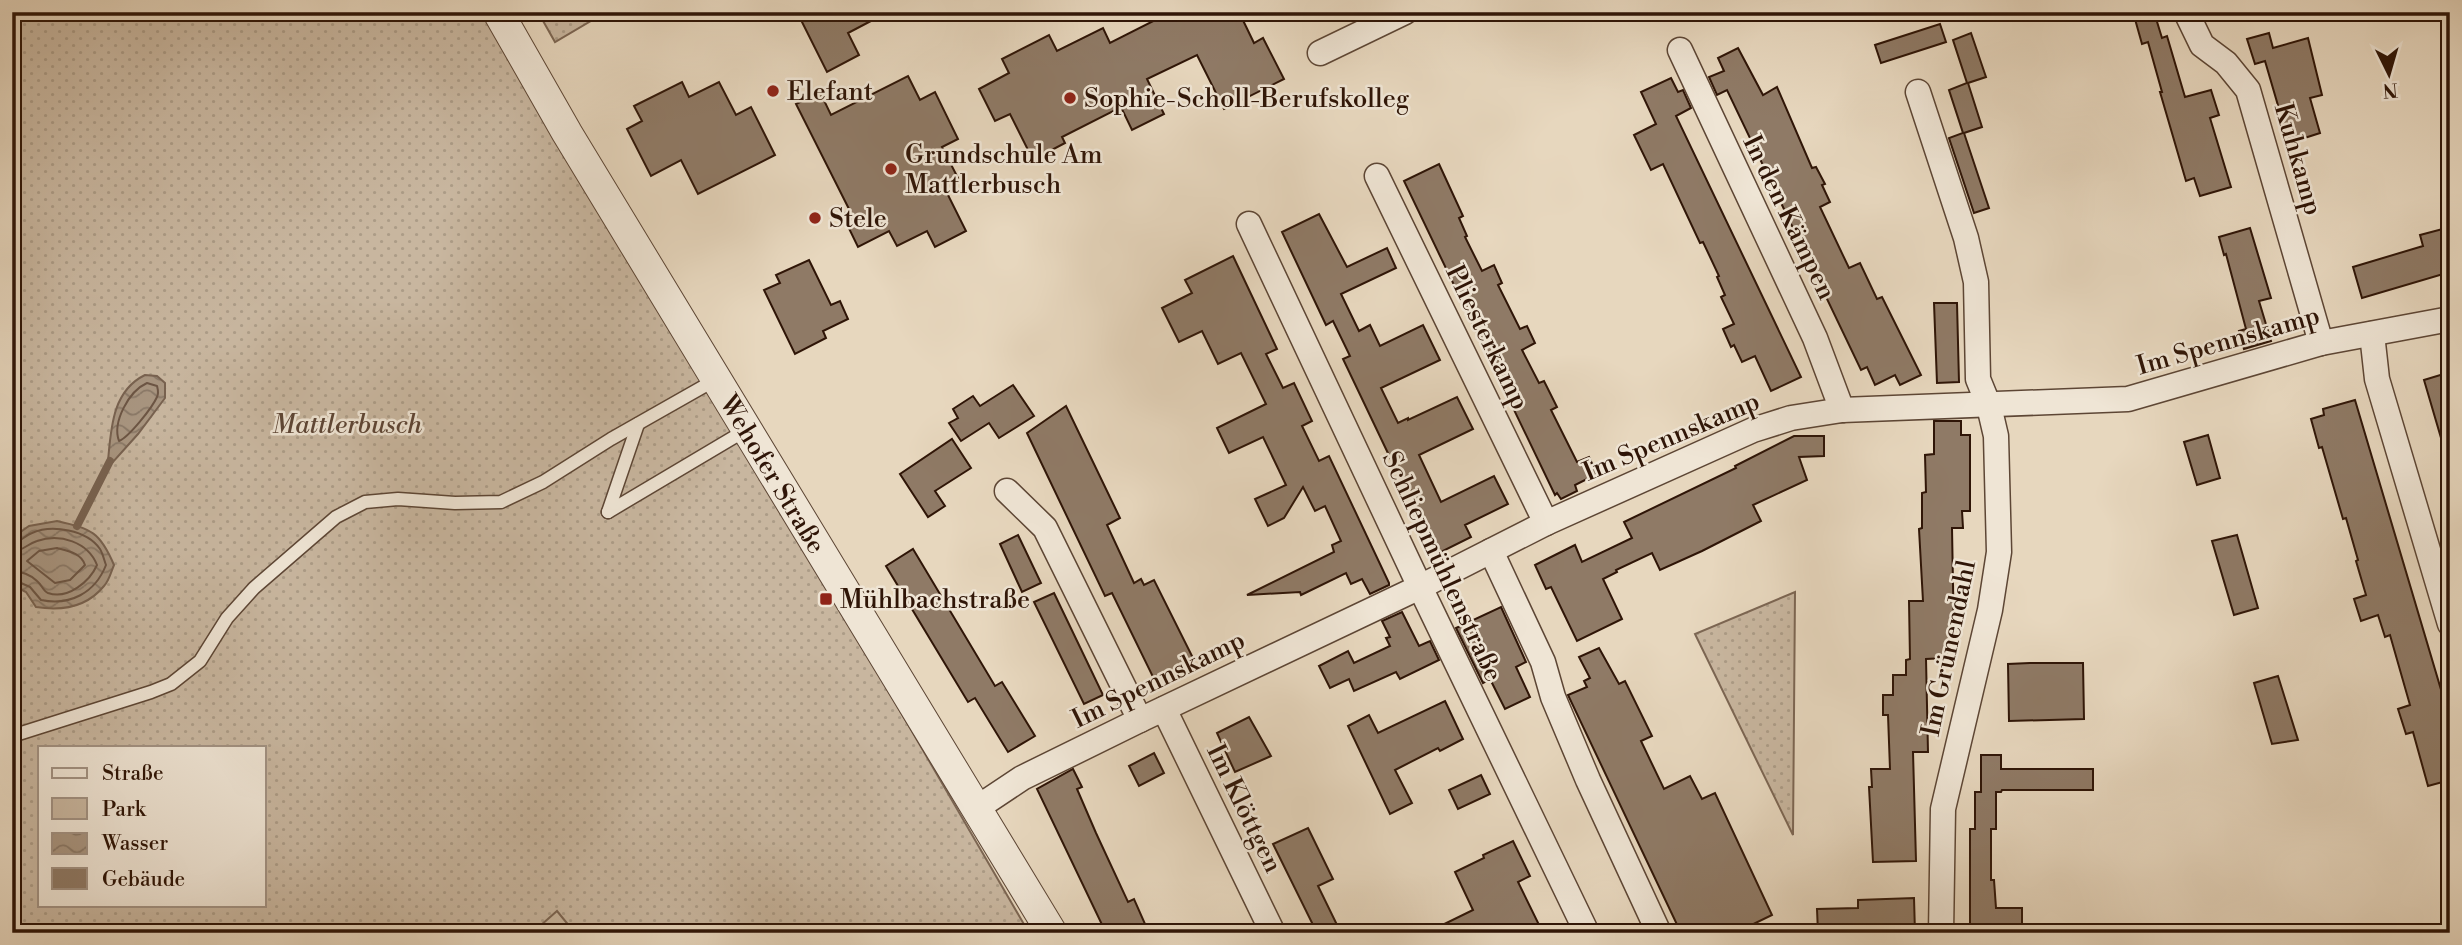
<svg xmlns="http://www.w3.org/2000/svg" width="2462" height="945" font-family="'Libre Bodoni',serif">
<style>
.green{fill:url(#green-dots);stroke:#7c6653;stroke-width:2;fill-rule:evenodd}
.pitch{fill:#c8b69f;stroke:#7c6653;stroke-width:2}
.water{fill:url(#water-waves);stroke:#786250;stroke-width:2}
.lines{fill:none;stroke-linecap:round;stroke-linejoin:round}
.shore{stroke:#6c5544;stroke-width:2}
.stream{stroke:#786250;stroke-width:8}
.building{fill:#8f7a66;stroke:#2f1507;stroke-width:2}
.service-casing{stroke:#5d4635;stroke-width:15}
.minor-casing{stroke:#5d4635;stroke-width:27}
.tertiary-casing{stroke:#5d4635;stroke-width:32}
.service{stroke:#efe5d5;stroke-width:12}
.minor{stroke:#efe5d5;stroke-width:24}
.tertiary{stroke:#efe5d5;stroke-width:30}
.poi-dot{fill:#8f2418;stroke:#efe5d5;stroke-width:2.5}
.labels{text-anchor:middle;stroke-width:5;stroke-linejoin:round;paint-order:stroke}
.poi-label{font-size:26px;fill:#2f1507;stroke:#efe5d5;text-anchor:start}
.street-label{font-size:26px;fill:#2f1507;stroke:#efe5d5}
.park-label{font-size:26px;font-style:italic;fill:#5d4535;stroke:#efe5d5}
</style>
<defs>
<pattern id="green-dots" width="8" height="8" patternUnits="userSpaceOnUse" patternTransform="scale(1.75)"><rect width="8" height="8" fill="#c8b69f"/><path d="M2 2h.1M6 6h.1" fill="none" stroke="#ac9c87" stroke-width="1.8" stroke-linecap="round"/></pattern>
<pattern id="water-waves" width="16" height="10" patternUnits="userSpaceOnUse" patternTransform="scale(1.75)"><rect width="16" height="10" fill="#a89580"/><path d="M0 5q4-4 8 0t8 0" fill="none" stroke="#897867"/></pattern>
</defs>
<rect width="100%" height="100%" fill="#e7d7be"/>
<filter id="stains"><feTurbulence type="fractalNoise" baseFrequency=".00286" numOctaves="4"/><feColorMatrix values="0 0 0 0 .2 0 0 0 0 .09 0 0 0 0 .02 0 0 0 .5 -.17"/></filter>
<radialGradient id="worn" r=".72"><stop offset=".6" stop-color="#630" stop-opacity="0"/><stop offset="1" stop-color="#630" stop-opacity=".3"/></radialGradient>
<!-- green -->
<g class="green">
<path d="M 12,12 L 489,12 L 657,292 L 1029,933 L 12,933 ZM 40,747 L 264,747 L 264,905 L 40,905 Z"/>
<polygon points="538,12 606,12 555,42"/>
<polygon points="1795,592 1793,835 1695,634"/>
</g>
<!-- pitch -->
<polygon class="pitch" points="557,911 575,933 532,933"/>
<!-- water -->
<g class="water">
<path d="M 145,375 L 157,376 L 165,383 L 165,398 L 138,434 L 113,462 L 108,461 C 111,429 112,391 145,375 Z"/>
<path d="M 57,521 C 92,529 100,532 114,565 C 111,572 109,581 104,586 C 87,607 61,611 36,607 L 26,592 L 12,585 L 12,538 L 29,526 Z"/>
</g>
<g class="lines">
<!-- shore -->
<g class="shore">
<path d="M 147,383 L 157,386 C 158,390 159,393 157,397 C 152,408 129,437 119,441 C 112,422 129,391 147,383 Z"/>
<path d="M 12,543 C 21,542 24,536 32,533 C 52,524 87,530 100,549 C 103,554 104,560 106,565 C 95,593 70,606 41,600 L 30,587 L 12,579"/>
<path d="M 57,548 C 68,551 81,553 85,565 L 70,580 L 55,583 L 27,561 L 39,551 Z"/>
<path d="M 12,552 C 23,551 27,544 37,541 C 60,533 88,542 97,565 C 90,581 68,600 48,593 C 43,591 42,585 37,581 C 31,575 21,571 12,571"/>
</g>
<!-- stream -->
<polyline class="stream" points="77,526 110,461"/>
</g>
<!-- building -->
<g class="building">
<polygon points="797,12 888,12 848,33 859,55 827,72"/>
<polygon points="1171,12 1239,12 1254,43 1263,38 1284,79 1224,109 1197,55 1147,79 1164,114 1132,130 1121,107 1062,137 1065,143 1033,160 1010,114 995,121 979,89 1009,73 1002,59 1049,35 1057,51 1103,28 1110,43"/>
<polygon points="2133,12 2154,12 2162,38 2167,36 2185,97 2211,90 2219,115 2210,118 2231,187 2200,196 2194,178 2186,181 2160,92 2162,92 2148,42 2142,44"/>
<polygon points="1940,24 1946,42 1881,63 1875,45"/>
<polygon points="1971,33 1986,77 1968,83 1982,127 1964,133 1989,208 1974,213 1949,138 1963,133 1949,90 1967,83 1953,40"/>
<polygon points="2269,33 2273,48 2308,38 2322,95 2310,98 2320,133 2289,143 2265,61 2255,64 2247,39"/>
<polygon points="1738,48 1763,95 1777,87 1812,168 1816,167 1825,184 1822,185 1830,202 1820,207 1849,268 1860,263 1877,299 1882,297 1921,375 1900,385 1895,375 1875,385 1867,367 1861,370 1727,90 1717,95 1709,77 1724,71 1718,58"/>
<polygon points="908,76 920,100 935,92 958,139 942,147 958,178 943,185 966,231 935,247 927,231 897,246 889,231 858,247 842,214 850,211 796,104 820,92 831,115"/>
<polygon points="1671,78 1678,92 1683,90 1691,108 1676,116 1801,377 1771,391 1755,356 1742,362 1734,345 1731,347 1723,329 1734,324 1721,297 1725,295 1717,277 1719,276 1703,242 1700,243 1663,164 1651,170 1634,135 1656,124 1641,92"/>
<polygon points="682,82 689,97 719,82 736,115 751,107 775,155 698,194 681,160 651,176 627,129 642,121 634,106"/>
<polygon points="1439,164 1463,216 1459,218 1467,236 1465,237 1482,271 1494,265 1502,283 1498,285 1520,329 1527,326 1535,343 1522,350 1539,383 1544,381 1557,407 1551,410 1577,462 1589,457 1597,474 1575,485 1577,491 1561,499 1557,493 1555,495 1404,181"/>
<polygon points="1319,214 1347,267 1387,248 1396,268 1341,294 1359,331 1370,325 1380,346 1423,325 1440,360 1381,388 1398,423 1408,418 1408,420 1457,397 1473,429 1419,455 1441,502 1494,476 1508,504 1465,525 1471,537 1437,554 1413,505 1417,503 1400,469 1396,470 1343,359 1350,356 1333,321 1326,325 1282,232"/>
<polygon points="2450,227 2450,272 2362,298 2353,267 2423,246 2420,235"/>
<polygon points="2250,228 2271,298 2259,301 2271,341 2244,349 2239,331 2246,329 2226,254 2224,255 2219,237"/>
<polygon points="1233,256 1277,349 1266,354 1283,388 1294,383 1312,421 1302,426 1319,461 1329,456 1389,583 1389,585 1370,594 1362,579 1351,584 1346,573 1301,595 1300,592 1247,595 1334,552 1332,545 1341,541 1325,506 1315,511 1303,487 1284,518 1268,526 1255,499 1286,485 1263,437 1229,453 1217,428 1266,404 1241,353 1218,364 1202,331 1179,342 1162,308 1192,293 1185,280"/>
<polygon points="809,260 831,305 840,301 848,319 823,331 826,338 795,354 764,290 780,283 776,275"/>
<polygon points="1934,303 1957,303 1959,382 1937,383"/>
<polygon points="2450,372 2450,447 2444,448 2424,380"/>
<polygon points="1013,385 1034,416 999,438 989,423 961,441 949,423 958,418 953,409 973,396 980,406"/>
<polygon points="2355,400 2450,720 2450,780 2428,786 2413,732 2406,734 2398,709 2410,705 2390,635 2385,637 2378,615 2361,621 2354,599 2366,595 2356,561 2358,560 2346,518 2343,519 2322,447 2319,448 2311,419 2324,415 2323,409"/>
<polygon points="1066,406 1120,518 1107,525 1134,583 1141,579 1144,585 1154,580 1194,660 1154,679 1112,593 1105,596 1027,433"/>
<polygon points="1934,421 1961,421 1961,435 1970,435 1970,511 1962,511 1963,528 1952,528 1954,641 1947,641 1947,658 1926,659 1928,752 1913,752 1916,861 1873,862 1869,787 1872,787 1871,769 1890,769 1888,715 1883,715 1883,695 1893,695 1893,675 1906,675 1906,660 1910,659 1909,601 1923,601 1919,529 1922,528 1922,493 1926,492 1925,455 1934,454"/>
<polygon points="2208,435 2220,478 2197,485 2184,442"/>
<polygon points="1794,436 1824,436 1824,456 1799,457 1807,480 1753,505 1761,521 1702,551 1660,570 1652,553 1616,570 1617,572 1603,579 1622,619 1577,641 1551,587 1546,589 1535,565 1575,545 1582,562 1632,538 1624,522 1736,468 1735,466"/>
<polygon points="952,439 971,468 935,491 945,506 928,517 900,474"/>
<polygon points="1018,535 1041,583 1022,592 1000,544"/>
<polygon points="2237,535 2258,608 2234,615 2212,541"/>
<polygon points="913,549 995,686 1002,682 1035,736 1008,752 975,698 968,702 886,566"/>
<polygon points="1054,593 1103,695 1084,704 1034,602"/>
<polygon points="1501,607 1526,662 1516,667 1530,697 1505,709 1490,679 1483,683 1456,628"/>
<polygon points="1402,612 1419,646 1430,641 1439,660 1400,679 1396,672 1354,691 1349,679 1330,688 1319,666 1348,651 1354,663 1390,646 1386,638 1390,637 1382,621"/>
<polygon points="1599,648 1619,684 1625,681 1652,736 1641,741 1664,789 1690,776 1702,799 1715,793 1772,915 1735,933 1681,933 1568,695 1587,687 1584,681 1590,678 1579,657"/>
<polygon points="2030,663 2083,663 2084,719 2009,721 2008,664"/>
<polygon points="2278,676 2298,740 2272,744 2254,683"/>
<polygon points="1445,701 1463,739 1440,751 1438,748 1395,770 1412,803 1390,814 1348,726 1369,715 1378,733"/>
<polygon points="1249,717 1271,756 1235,772 1217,733"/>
<polygon points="1154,753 1164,773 1139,786 1129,766"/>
<polygon points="1981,755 2001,755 2001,769 2093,769 2093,790 2002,790 2001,792 1996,792 1996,829 1991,829 1991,880 1994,880 1996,908 2022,908 2022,933 1970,933 1970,829 1975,829 1975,792 1981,792"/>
<polygon points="1073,769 1082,787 1077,789 1096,833 1128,902 1134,899 1149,933 1106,933 1037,789"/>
<polygon points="1481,775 1490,794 1458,809 1449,790"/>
<polygon points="1308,828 1333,879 1318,886 1341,933 1317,933 1273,844"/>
<polygon points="1513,841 1530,876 1518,882 1543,933 1426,933 1473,910 1455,872 1484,858 1483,855"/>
<polygon points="1914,898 1915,933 1818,933 1817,909 1858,908 1858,900"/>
</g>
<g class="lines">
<!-- service casing -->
<g class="service-casing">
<g id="service">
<polyline points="608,512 746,430"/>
<polyline points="608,512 638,424"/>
<polyline points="12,736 151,692 171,684 200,661 227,618 254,588 336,517 365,502 398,499 455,503 501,502 543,482 611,439 715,380"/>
</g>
</g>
<!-- minor casing -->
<g class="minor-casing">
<g id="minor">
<polyline points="2186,12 2202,45 2226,63 2248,90 2321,343"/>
<polyline points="1680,50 1815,338 1842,410"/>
<polyline points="1320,53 1405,12"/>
<polyline points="1918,92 1966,238 1976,282 1978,379 1989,406 1996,436 1999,552 1990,610 1943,809 1941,933"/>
<polyline points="1377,176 1546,523"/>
<polyline points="1249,224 1420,587 1587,933"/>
<polyline points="2372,334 2377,379 2450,624"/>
<polyline points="1007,491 1045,528 1140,720"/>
<polyline points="1491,551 1543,662 1553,697 1588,780 1659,933"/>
<polyline points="1164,709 1273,933"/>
<polyline points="977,808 1022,778 1140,720 1420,587 1546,523 1753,430 1791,418 1842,410 2128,399 2321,343 2450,319"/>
</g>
</g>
<!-- tertiary casing -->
<g class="tertiary-casing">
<polyline id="tertiary" points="498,12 567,133 1052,933"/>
</g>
<!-- service -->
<use href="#service" class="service"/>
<!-- minor -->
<use href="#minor" class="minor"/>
<!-- tertiary -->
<use href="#tertiary" class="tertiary"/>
</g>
<!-- markers -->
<g class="poi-dot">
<circle cx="773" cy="91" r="7"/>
<circle cx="1070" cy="98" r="7"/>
<circle cx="891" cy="169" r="7"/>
<circle cx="815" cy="218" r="7"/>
<rect x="819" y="592" width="14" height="14" rx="3.5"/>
</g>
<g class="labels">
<!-- poi labels -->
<g class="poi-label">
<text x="787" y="100">Elefant</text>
<text x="1084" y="107">Sophie-Scholl-Berufskolleg</text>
<text x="905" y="163">Grundschule Am<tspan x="905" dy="30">Mattlerbusch</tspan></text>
<text x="829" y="227">Stele</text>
<text x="840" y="608">Mühlbachstraße</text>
</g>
<!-- street labels -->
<g class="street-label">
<text transform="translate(2299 159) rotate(74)" y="9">Kuhkamp</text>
<text transform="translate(1790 217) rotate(64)" y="9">In den Kämpen</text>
<text transform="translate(1488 337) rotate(64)" y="9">Pliesterkamp</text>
<text transform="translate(2228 340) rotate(-16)" y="9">Im Spennskamp</text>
<text transform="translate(1671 436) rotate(-23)" y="9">Im Spennskamp</text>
<text transform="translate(773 474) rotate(59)" y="9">Wehofer Straße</text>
<text transform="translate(1443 566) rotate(65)" y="9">Schliepmühlenstraße</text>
<text transform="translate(1948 648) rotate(-78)" y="9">Im Grünendahl</text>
<text transform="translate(1158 679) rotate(-26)" y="9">Im Spennskamp</text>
<text transform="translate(1245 808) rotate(64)" y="9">Im Klöttgen</text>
</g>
<!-- park labels -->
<g class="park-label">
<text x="347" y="433">Mattlerbusch</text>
</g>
</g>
<!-- margin -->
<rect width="2462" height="945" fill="none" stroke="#e7d7be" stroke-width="42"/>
<rect x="14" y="14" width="2434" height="917" fill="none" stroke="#2f1507" stroke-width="3.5"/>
<rect x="21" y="21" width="2420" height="903" fill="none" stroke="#2f1507" stroke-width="2"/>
<!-- legend -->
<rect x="38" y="746" width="228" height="161" fill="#efe5d5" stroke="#a29283" stroke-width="2"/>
<rect x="52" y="768" width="35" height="10" fill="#efe5d5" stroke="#a29283" stroke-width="2"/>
<text x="102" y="780" font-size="21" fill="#2f1507">Straße</text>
<rect x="52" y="798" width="35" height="21" fill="#c8b69f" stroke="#a29283" stroke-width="2"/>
<text x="102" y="816" font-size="21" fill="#2f1507">Park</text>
<rect x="52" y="833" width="35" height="21" fill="url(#water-waves)" stroke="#a29283" stroke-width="2"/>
<text x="102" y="850" font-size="21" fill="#2f1507">Wasser</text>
<rect x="52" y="868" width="35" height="21" fill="#8f7a66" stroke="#a29283" stroke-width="2"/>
<text x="102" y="886" font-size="21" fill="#2f1507">Gebäude</text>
<!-- north arrow -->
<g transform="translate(2389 74) rotate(175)" stroke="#efe5d5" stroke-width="5" paint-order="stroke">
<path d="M0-5L12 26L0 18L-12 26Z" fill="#2f1507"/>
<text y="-10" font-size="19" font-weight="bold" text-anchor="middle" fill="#2f1507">N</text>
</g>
<rect width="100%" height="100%" filter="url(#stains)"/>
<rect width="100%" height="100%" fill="url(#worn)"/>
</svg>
